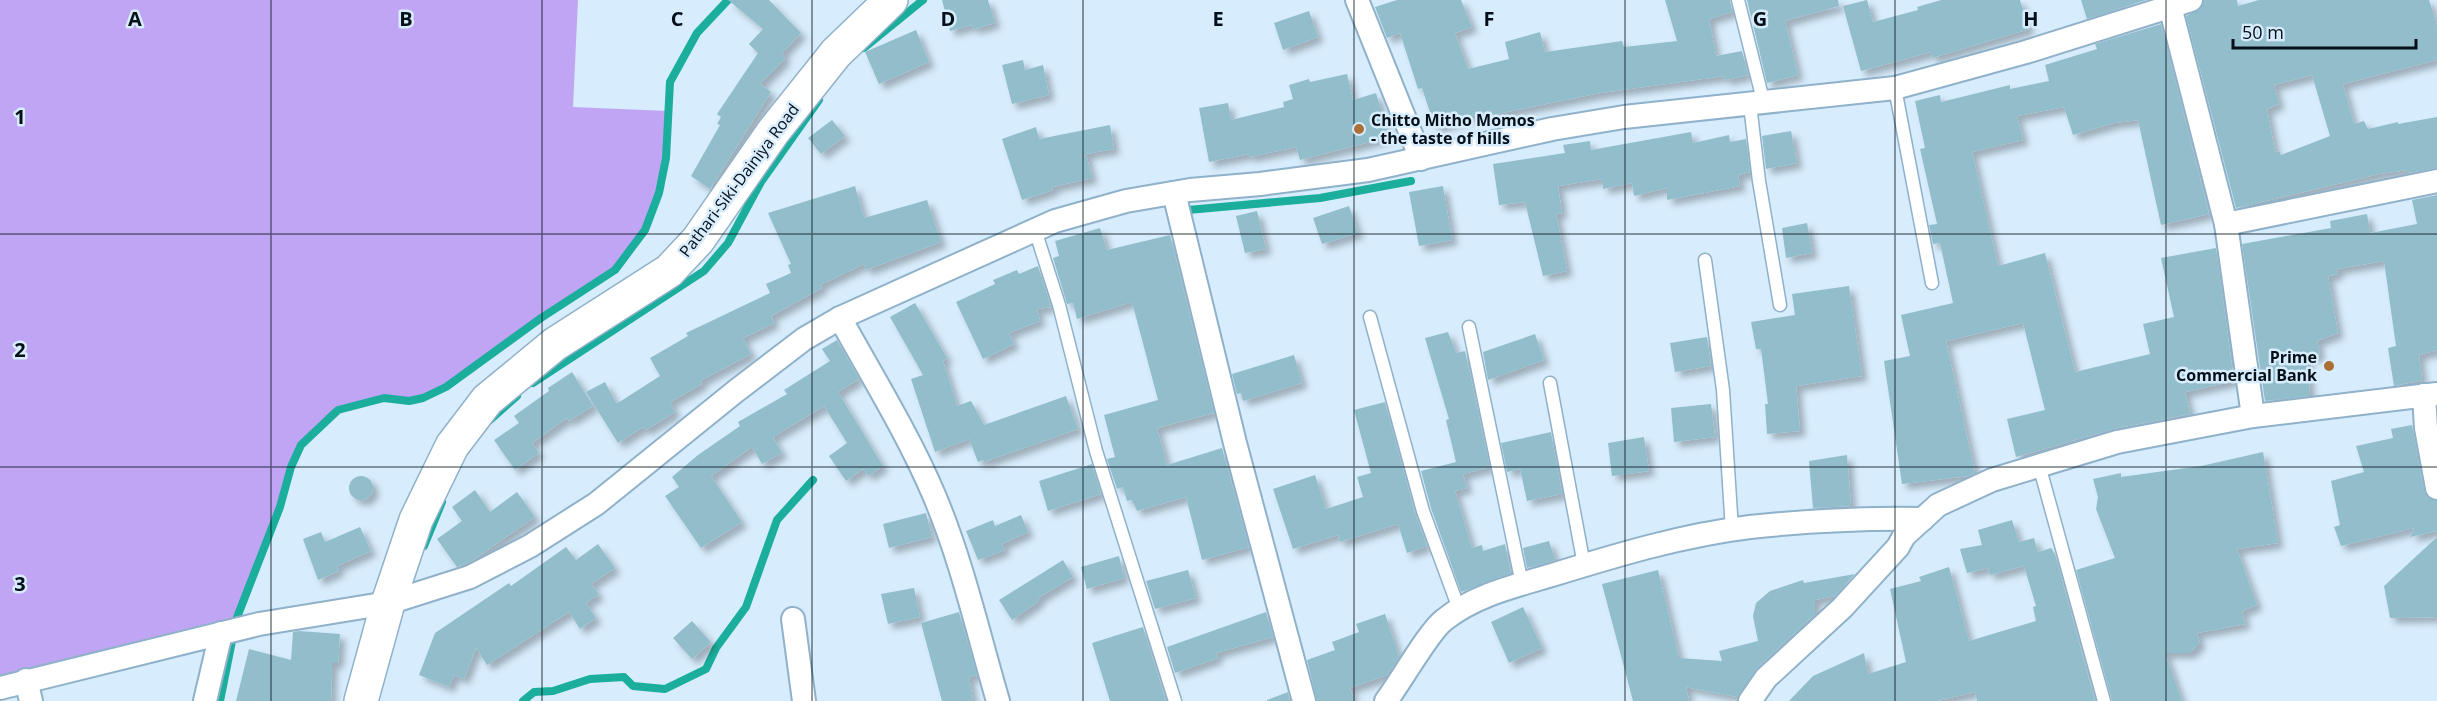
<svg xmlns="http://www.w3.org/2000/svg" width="2437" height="701" font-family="'Open Sans',sans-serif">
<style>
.green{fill:#c1a5f5}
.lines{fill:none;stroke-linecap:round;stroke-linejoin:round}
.stream{stroke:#1bae9c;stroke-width:8}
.building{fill:#92becc;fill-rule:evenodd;filter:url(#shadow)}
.service-casing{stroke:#8fb1c9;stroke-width:15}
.minor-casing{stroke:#8fb1c9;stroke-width:26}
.secondary-casing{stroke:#8fb1c9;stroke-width:36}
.service{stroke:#fff;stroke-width:12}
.minor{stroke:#fff;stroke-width:22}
.secondary{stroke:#fff;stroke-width:33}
.grid{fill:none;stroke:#040f18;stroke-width:1.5;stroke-opacity:0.55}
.poi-dot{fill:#ad6e36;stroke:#d7ecfc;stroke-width:2}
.labels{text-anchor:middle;stroke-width:5;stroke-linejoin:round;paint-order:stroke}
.poi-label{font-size:16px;font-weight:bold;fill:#040f18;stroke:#d7ecfc;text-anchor:start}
.street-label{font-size:16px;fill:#040f18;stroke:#d7ecfc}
.grid-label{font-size:20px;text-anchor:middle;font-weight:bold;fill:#040f18;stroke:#d7ecfc;stroke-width:5;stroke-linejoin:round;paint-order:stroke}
</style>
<defs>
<filter id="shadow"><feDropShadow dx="5.5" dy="5.5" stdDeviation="3" flood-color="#0004"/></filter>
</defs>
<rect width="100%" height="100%" fill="#d7ecfc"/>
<!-- green -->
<polygon class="green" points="0,0 578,0 573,107 668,111 666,158 659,193 645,230 615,270 486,356 446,387 423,398 409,401 384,398 337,410 301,445 291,467 280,507 236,620 0,688"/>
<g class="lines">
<!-- stream -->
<g class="stream">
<polyline points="864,48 923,0"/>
<polyline points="1188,210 1320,198 1411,181"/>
<polyline points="533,383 704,271 728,243 761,182 819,100"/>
<polyline points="490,420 517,396"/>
<polyline points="424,546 442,502"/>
<polyline points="236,620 280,507 291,467 301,445 338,410 384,398 409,401 423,398 446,387 541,318 615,270 645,230 659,193 666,158 670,82 697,33 728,0"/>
<polyline points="220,701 233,636"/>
<polyline points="523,701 534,692 553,691 590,679 624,677 633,686 665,689 706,669 716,648 746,607 777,520 813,480"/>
</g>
</g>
<!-- building -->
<g class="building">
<polygon points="728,0 769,0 801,33 782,53 785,59 760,84 771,92 710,189 691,176 720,125 717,124 721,117 717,114 758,53 749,44 763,29"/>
<polygon points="942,0 988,0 995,23 974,29 972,25 950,31"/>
<polygon points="1397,0 1461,0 1472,27 1455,33 1468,69 1509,59 1505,42 1540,32 1545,52 1622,41 1624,47 1677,41 1665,0 1730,0 1732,12 1709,19 1716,56 1742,51 1748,75 1725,80 1724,76 1600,93 1492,115 1491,110 1435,128 1422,88 1418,89 1400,33 1387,38 1375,7"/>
<polygon points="1747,0 1838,0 1839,6 1785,21 1798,75 1767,83"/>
<polygon points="1867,0 1873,22 1918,10 1917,7 1941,0 2020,0 2029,29 1932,58 1931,52 1861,71 1843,6"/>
<polygon points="2081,0 2146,0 2087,19"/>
<path d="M 2204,0 L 2237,0 L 2238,6 L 2259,0 L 2429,0 L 2437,26 L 2437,60 L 2343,84 L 2354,124 L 2364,121 L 2368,129 L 2398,122 L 2398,124 L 2437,117 L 2437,168 L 2407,173 L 2407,170 L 2379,174 L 2236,208 L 2186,16 L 2200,9 ZM 2312,75 L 2330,136 L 2281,155 L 2279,151 L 2275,152 L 2267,109 L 2279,104 L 2274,85 Z"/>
<polygon points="1309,11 1318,37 1283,50 1274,23"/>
<polygon points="2161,24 2209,214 2161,225 2138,120 2114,123 2073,135 2064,107 2017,116 2023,140 1972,152 1998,266 2045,253 2075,372 2150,354 2143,324 2174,317 2161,258 2216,248 2234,381 2185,392 2190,414 2113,429 2016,457 2007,419 2045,410 2023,323 1946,341 1975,473 1968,476 1902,484 1884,361 1910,356 1901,315 1953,303 1940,243 1933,244 1929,225 1937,224 1920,149 1925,148 1915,101 1940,95 1941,102 2010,85 2010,89 2049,81 2045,65 2097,49 2095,44"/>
<polygon points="916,30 929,62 879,84 865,52"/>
<polygon points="1023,60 1025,70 1043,65 1049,95 1012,104 1002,65"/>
<polygon points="1347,74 1353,100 1376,93 1389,137 1300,160 1296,147 1249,157 1249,154 1209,162 1199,108 1228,103 1231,120 1284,107 1283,102 1293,99 1289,85 1309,79 1310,82"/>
<polygon points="832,120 845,136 821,154 808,138"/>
<polygon points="1110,125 1114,149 1086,154 1092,178 1052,187 1053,190 1022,200 1002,139 1036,127 1039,139"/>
<polygon points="1791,131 1797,163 1766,169 1762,136"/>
<polygon points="1691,132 1693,143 1729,135 1730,142 1746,139 1750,172 1738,175 1740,186 1667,200 1667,188 1634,196 1632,183 1603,189 1602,179 1558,186 1562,213 1556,214 1567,271 1543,276 1525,202 1499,205 1493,164 1565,153 1563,145 1590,141 1591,150"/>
<polygon points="855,186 864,218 927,200 941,242 866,270 864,264 820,285 822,288 771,316 774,323 743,338 751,354 700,381 702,384 670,402 675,412 646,430 643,427 618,443 586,392 605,382 616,403 621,401 660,376 650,358 688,336 686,333 770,293 766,284 791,273 788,265 791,264 768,213"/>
<polygon points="1443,186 1452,240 1419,246 1409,192"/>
<polygon points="2437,195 2437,350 2419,355 2422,380 2394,386 2388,348 2396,346 2384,261 2337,269 2338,274 2328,276 2338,333 2317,341 2320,355 2307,358 2310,396 2265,401 2242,244 2331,228 2330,221 2367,214 2370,233 2417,224 2412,200"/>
<polygon points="1349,206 1358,233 1322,244 1313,218"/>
<polygon points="1257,211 1266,249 1245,253 1236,216"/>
<polygon points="1807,223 1812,253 1786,258 1782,228"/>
<polygon points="1100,228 1107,250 1170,235 1214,413 1157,428 1167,465 1222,448 1249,547 1202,560 1186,497 1137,511 1132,500 1127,501 1123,487 1117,489 1107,459 1115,457 1104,415 1158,400 1132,302 1077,319 1073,303 1067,304 1053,258 1059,256 1055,241"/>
<polygon points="1038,266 1051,307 1037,309 1040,321 1009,333 1014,344 983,359 956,302 995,284 993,280 1017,270 1019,274"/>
<polygon points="1849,286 1862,376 1796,386 1800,431 1767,434 1765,404 1768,404 1761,349 1756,349 1751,322 1795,315 1792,294"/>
<polygon points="915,303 947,358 943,361 957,406 971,401 984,425 1066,396 1078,429 984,462 983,460 978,462 969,439 935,452 911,379 923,375 890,317"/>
<polygon points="1448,332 1456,353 1465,351 1490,467 1463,474 1467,488 1455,491 1472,548 1482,545 1483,551 1505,544 1511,573 1461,592 1431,508 1421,471 1456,462 1446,420 1449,419 1425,338"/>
<polygon points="1535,334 1544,360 1488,380 1483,352"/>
<polygon points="1707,337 1711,366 1675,372 1670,343"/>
<polygon points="837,340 859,379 838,392 883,466 868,476 863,469 846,481 829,456 847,443 824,406 773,437 782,453 762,464 752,447 711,476 742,522 701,548 665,496 679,487 672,477 698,455 740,426 738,422 787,394 784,390 830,361 822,349"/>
<polygon points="1294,355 1302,383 1243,401 1241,393 1237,394 1232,374"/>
<polygon points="572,372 593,406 569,421 567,418 532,443 539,453 515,470 494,440 519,423 514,416 549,391 548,388"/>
<polygon points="1385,402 1415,513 1427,546 1407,553 1398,524 1340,542 1338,535 1293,549 1273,489 1315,475 1326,509 1363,497 1357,477 1371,473 1354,410"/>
<polygon points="1711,404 1715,437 1674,442 1671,408"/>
<polygon points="2412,425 2424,491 2427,497 2437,501 2437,531 2410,537 2414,528 2341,546 2334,527 2340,525 2331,481 2364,472 2356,446 2393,438 2391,429"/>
<polygon points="1551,432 1562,494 1527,501 1520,469 1507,472 1501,443"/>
<polygon points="1644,437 1649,471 1612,476 1608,443"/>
<polygon points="2263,452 2278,543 2237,549 2257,605 2242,611 2245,624 2197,633 2200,643 2190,653 2165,653 2182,701 2112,701 2076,570 2115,558 2096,509 2098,497 2093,479 2121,473 2121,477 2201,466"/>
<polygon points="1847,455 1851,506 1813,508 1809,461"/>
<polygon points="1092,464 1101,494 1048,511 1039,481"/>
<circle cx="361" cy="488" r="12"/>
<polygon points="475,490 490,512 517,492 535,517 470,562 457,567 437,539 462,521 452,507"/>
<polygon points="926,513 932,537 889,548 883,524"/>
<polygon points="1021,515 1028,532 1002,544 1005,550 978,560 966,531 993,520 995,526"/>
<polygon points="2012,520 2019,542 2034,538 2038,552 2051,548 2055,554 2095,701 1977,701 1975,692 1937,701 1789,701 1813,676 1864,653 1868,674 1906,662 1890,589 1921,581 1919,577 1949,567 1969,641 2036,621 2033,607 2036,606 2024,566 1990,575 1988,568 1967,573 1960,549 1982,545 1978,530"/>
<polygon points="360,527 371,551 337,566 339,571 318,580 303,539 321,532 325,542"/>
<polygon points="2437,537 2437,617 2390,618 2384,586"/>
<polygon points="1549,541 1555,560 1527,568 1523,548"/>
<polygon points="598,544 615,568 591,584 599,594 586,603 596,618 580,629 569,612 487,665 476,648 464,679 454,675 449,687 419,675 435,633 509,583 511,586 566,547 576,560"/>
<polygon points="1119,556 1124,578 1087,589 1081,567"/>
<polygon points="1063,560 1073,577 1038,598 1039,601 1012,620 999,600"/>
<polygon points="1188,570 1196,598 1155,609 1146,581"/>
<polygon points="1658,570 1679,658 1722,661 1719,651 1758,641 1753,616 1756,603 1770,591 1803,580 1804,583 1855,574 1835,596 1815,600 1815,614 1757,668 1737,697 1686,687 1689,701 1633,701 1602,584"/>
<polygon points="914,588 920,617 888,624 881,594"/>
<polygon points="1523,607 1542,648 1509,663 1491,622"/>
<polygon points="959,612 977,675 969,677 973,701 942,701 921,623"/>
<polygon points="1266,612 1273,637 1216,653 1218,658 1175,673 1167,647"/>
<polygon points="1385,614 1399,657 1387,675 1350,688 1354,701 1317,701 1307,660 1335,650 1332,642 1359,632 1356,624"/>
<polygon points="692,621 711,642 692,659 673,638"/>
<polygon points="1143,627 1166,701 1110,701 1092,643"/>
<polygon points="299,631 340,634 338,663 332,663 331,701 236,701 249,649 291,660 293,632"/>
<polygon points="1288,692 1290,701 1267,701 1267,700"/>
</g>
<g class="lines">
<!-- service casing -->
<g class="service-casing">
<g id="service">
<polyline points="1738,0 1764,104"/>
<polyline points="1895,88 1932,283"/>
<polyline points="1750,105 1759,181 1780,305"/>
<polyline points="1035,230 1059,305 1096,451 1175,701"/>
<polyline points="1705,260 1723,390 1732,530"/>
<polyline points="1370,317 1423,511 1459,609"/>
<polyline points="1469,327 1522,584"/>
<polyline points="1550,383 1584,565"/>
<polyline points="2039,465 2104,701"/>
</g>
</g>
<!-- minor casing -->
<g class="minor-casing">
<g id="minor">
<polyline points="1357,0 1421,159"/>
<polyline points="1174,193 1235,443 1304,701"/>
<polyline points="2226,224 2437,181"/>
<path d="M 840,318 C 872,376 908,434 934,495 C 962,561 978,633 998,701"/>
<polyline points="2424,395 2426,428 2437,488"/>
<polyline points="2253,416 2437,394"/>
<polyline points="793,619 804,701"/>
<polyline points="26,680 31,701"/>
<polyline points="0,688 259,624 388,603 470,577 530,546 596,504 736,391 804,339 840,318 1055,221 1126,201 1190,190 1260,184 1368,170 1552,129 1624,117 1895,88 2026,52 2191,0"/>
<polyline points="205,701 221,633"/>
<path d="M 1386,701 C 1400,683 1429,631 1444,620 C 1475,595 1515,586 1552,575 C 1617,555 1683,535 1750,527 C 1807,521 1865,518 1923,519"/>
<polyline points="1750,701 1766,678 1842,608 1898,547 1904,536 1938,505 1992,480 2117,442 2253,416 2226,224 2170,6"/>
</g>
</g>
<!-- secondary casing -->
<g class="secondary-casing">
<polyline id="secondary" points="361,701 388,603 416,520 452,446 487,400 555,344 669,271 698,240 773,132 836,53 891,0"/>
</g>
<!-- service -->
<use href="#service" class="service"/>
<!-- minor -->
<use href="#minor" class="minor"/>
<!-- secondary -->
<use href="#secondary" class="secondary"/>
</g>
<!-- grid -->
<path class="grid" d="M 271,0 L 271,701M 542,0 L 542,701M 812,0 L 812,701M 1083,0 L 1083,701M 1354,0 L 1354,701M 1625,0 L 1625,701M 1895,0 L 1895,701M 2166,0 L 2166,701M 0,234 L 2437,234M 0,467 L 2437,467"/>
<!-- markers -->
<g class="poi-dot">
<circle cx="1359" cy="129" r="6"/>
<circle cx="2329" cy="366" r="6"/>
</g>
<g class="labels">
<!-- poi labels -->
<g class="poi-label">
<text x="1371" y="126">Chitto Mitho Momos<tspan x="1371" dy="18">- the taste of hills</tspan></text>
<text x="2317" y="363" text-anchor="end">Prime<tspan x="2317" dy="18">Commercial Bank</tspan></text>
</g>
<!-- street labels -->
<g class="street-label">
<text transform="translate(739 180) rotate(-53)" y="6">Pathari-Siki-Dainiya Road</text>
</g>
</g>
<g class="grid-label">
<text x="135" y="26">A</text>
<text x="406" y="26">B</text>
<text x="677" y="26">C</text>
<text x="948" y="26">D</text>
<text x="1218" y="26">E</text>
<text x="1489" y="26">F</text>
<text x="1760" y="26">G</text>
<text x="2031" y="26">H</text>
<text x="20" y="124">1</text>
<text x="20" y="357">2</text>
<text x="20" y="591">3</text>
</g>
<!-- scale -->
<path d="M2233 39v9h183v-9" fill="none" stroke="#040f18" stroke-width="3"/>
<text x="2242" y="39" font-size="18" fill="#040f18" stroke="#d7ecfc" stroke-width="4.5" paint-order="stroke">50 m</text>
</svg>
